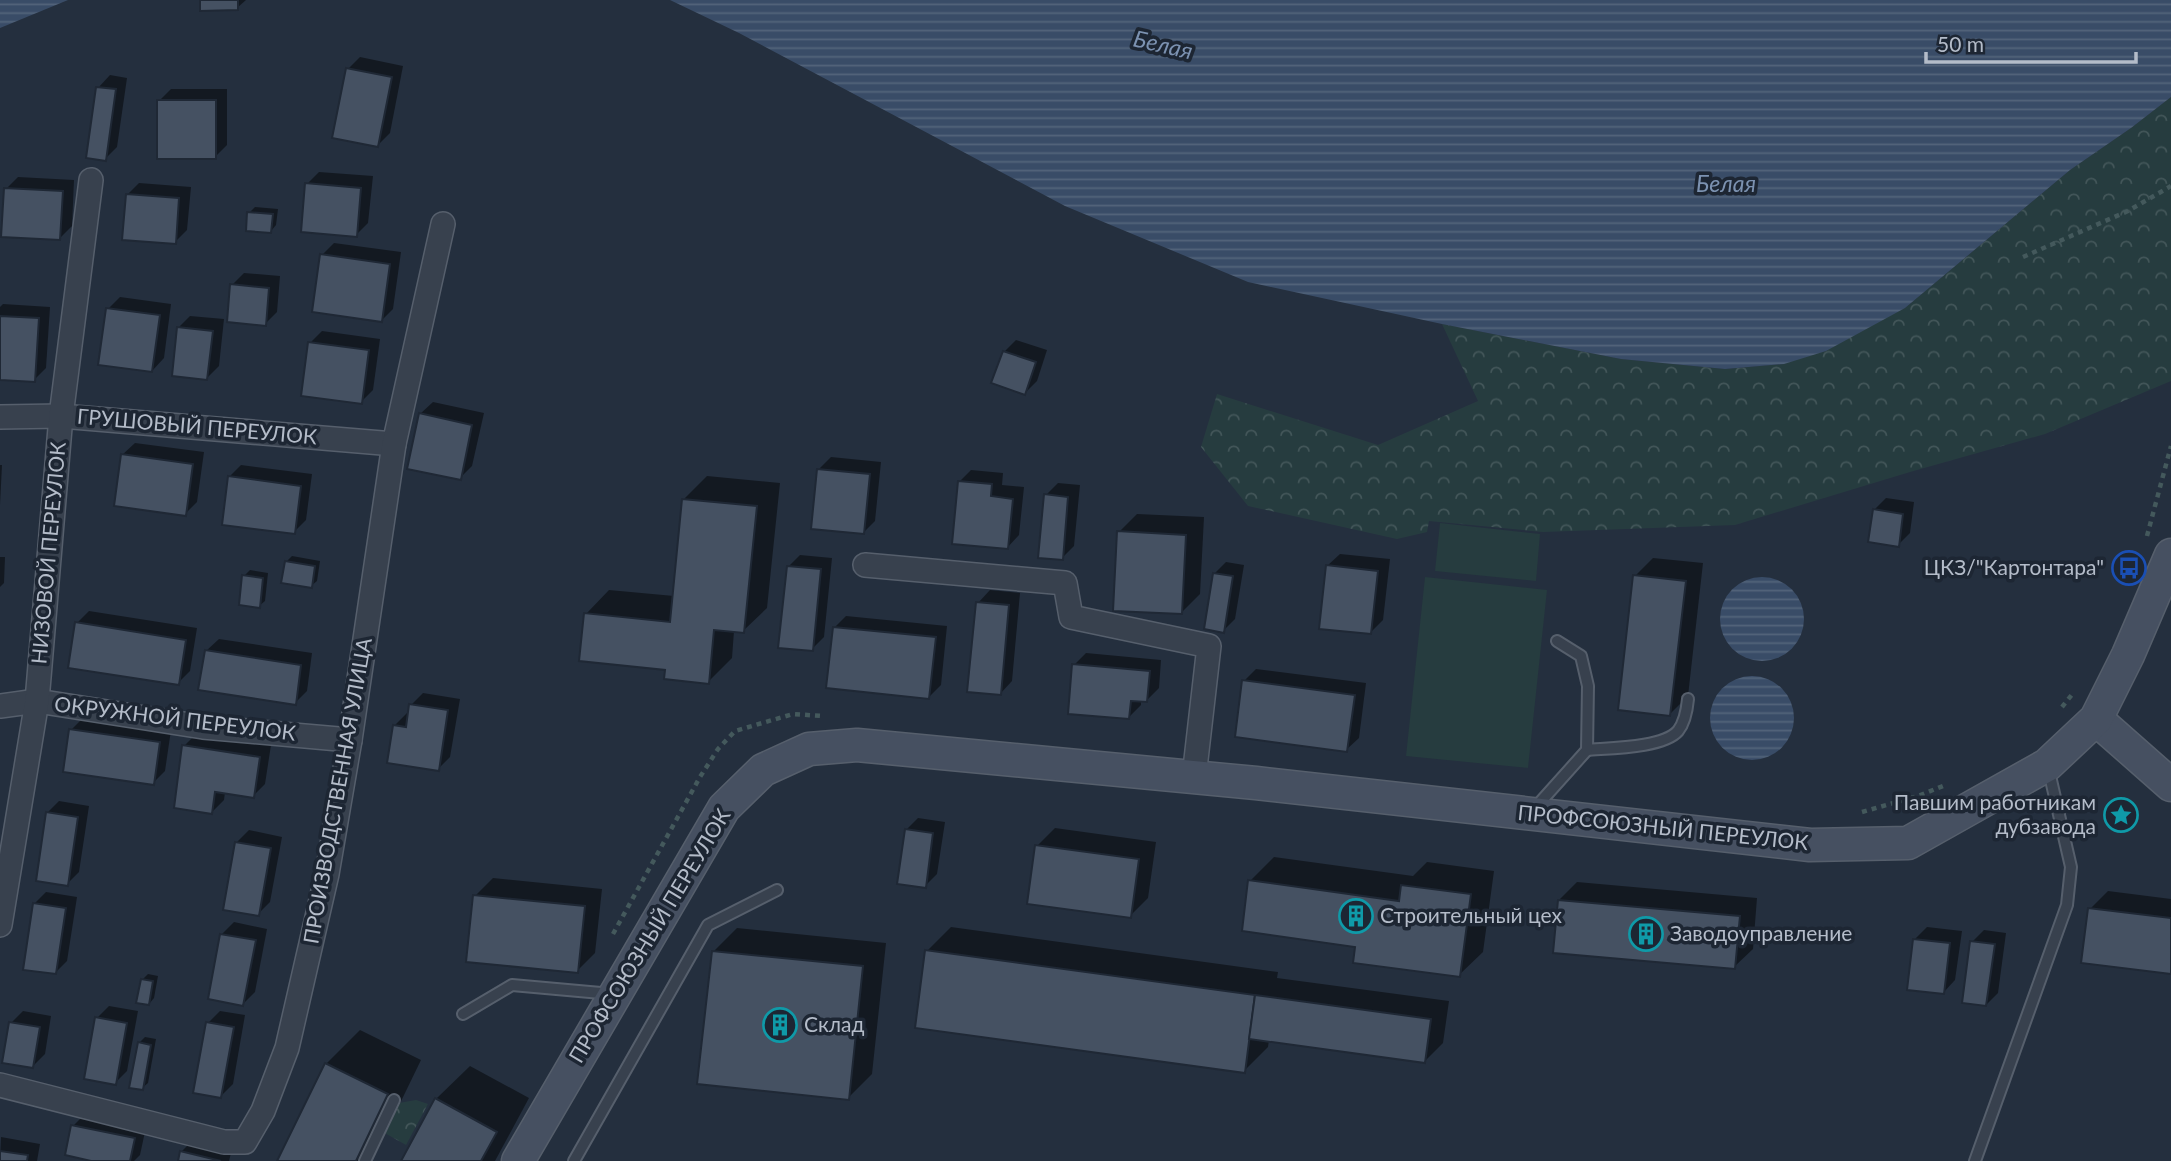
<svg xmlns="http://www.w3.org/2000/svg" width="2171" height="1161" font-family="Lato,sans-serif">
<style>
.forest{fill:url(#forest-crowns)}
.garden{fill:#263c3f}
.water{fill:url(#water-rules)}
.shadow{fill:#0007}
.building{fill:#455162;stroke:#1f2835;stroke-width:2}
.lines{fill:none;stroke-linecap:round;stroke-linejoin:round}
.lane-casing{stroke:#565f6c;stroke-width:14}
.street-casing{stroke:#565f6c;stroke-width:26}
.secondary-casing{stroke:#565f6c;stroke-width:35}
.path{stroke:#44595c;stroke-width:4.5;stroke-dasharray:5 5;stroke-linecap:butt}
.lane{stroke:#38414e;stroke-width:10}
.street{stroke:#38414e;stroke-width:23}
.secondary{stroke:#465061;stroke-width:32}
.labels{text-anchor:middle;stroke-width:7;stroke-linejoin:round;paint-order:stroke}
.street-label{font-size:21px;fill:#b4bcc9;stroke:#1d2633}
.poi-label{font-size:21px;fill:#b4bcc9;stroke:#1d2633;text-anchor:start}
.water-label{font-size:23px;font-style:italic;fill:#7c92b1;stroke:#1d2633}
</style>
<defs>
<pattern id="forest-crowns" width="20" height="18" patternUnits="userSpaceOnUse" patternTransform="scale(1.75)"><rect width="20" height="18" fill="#263c3f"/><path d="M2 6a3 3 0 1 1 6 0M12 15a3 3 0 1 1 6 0" fill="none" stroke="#435659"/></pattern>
<pattern id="water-rules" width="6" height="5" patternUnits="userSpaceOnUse" patternTransform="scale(1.75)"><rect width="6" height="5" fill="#394c67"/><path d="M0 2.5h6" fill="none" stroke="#53647b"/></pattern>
</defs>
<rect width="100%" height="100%" fill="#242f3e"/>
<!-- forest -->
<g class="forest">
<polygon points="2171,97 2171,381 2045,434 1910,472 1735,525 1543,532 1429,521 1427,532 1397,539 1248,506 1201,447 1217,394 1378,445 1478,401 1442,324 1621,359 1725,369 1784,364 1905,308 2070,170 2131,128"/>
<polygon points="416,1100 428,1104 406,1145 383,1132 399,1103"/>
</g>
<!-- garden -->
<g class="garden">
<polygon points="1440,523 1540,534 1536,581 1435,571"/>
<polygon points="1425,577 1547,590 1528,768 1406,756"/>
</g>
<!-- water -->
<g class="water">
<polygon points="0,0 68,0 0,28"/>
<polygon points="670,0 2171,0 2171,97 2131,128 2070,170 1905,308 1826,351 1784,364 1725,369 1621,359 1442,324 1248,282 1065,206 739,33"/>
<circle cx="1762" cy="619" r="42"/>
<circle cx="1752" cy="718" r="42"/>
</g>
<!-- shadow -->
<g class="shadow">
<polygon points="202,0 246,0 237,8"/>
<polygon points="360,57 403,66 390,133 378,145 348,69"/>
<polygon points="110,75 127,78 117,147 105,159 98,88"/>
<polygon points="171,89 227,89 227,145 215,157 159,101"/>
<polygon points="319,172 373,176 368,223 356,235 307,184"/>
<polygon points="18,177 74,180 72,226 60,238 6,189"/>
<polygon points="139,183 191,187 187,230 175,242 127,195"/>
<polygon points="255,207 278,209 276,225 271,231 249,213"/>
<polygon points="334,243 401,252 393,309 381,321 322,255"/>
<polygon points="244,273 280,276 277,312 265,324 232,285"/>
<polygon points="120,297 171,304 164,358 152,371 108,309"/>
<polygon points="3,304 50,307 46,368 34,380 0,379 0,307"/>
<polygon points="190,316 224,319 219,366 207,378 178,328"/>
<polygon points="322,331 380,339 373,390 361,402 310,343"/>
<polygon points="1016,340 1047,350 1037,381 1025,393 1004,352"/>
<polygon points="433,402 484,413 472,466 460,478 420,414"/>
<polygon points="135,443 204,452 197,502 185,514 122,455"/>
<polygon points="831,457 881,462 875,521 863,533 819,469"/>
<polygon points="0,465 2,465 0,505"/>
<polygon points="241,465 312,474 306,520 294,532 229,477"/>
<polygon points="971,470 1003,473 1002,485 1024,487 1019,535 1007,548 959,482"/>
<polygon points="707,476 780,483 767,608 743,631 734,631 732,658 708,682 666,668 586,614 609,590 674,596 684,499"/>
<polygon points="1058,483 1080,485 1074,546 1062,558 1046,495"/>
<polygon points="1886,498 1914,502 1910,533 1898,545 1874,510"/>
<polygon points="1137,514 1204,517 1200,594 1182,612 1119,532"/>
<polygon points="1340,554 1390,559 1383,620 1371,632 1327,566"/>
<polygon points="800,555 832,558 824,637 812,649 788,567"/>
<polygon points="292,556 320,561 317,581 311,586 286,562"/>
<polygon points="0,557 5,557 4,583 0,587"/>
<polygon points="1653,558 1703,563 1688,696 1670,714 1635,576"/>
<polygon points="1226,562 1244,565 1235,619 1223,631 1214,574"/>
<polygon points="250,570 268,573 265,601 259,606 244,576"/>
<polygon points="990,590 1020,593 1012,681 1000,694 978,603"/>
<polygon points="89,611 197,628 190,671 178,683 77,623"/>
<polygon points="846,616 947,626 941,685 929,697 834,628"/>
<polygon points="219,639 312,653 307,691 295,703 206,651"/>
<polygon points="1086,653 1161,660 1159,688 1147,700 1141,700 1141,705 1129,717 1074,665"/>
<polygon points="1256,669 1366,683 1359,738 1346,750 1244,681"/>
<polygon points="423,693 460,699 450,757 438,769 395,725 407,713 409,714 411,705"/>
<polygon points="83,718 171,730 165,771 153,783 71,730"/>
<polygon points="196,734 271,745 265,784 253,796 225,792 224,800 212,812 184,746"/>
<polygon points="59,801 89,806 79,872 67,884 47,813"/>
<polygon points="918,818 945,822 937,874 925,886 906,830"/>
<polygon points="1055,828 1156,842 1148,898 1130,916 1037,846"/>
<polygon points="249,830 282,837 270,902 258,914 237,842"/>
<polygon points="1274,857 1413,876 1427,862 1494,871 1483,952 1459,975 1357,945 1250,881"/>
<polygon points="493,878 602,889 595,953 577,971 475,896"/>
<polygon points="1577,882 1757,898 1753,949 1734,967 1559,900"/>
<polygon points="2108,891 2171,899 2171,972 2090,909"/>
<polygon points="46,892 77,897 67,961 55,973 34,904"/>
<polygon points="234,922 267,929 255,992 243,1004 222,934"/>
<polygon points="951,927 1278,972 1277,978 1449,1001 1443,1043 1425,1061 1269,1040 1268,1047 1244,1071 927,951"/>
<polygon points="1927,927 1962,931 1955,980 1943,993 1915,939"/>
<polygon points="737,928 886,943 872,1074 848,1098 713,952"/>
<polygon points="1984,930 2006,933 1998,993 1986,1005 1972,942"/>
<polygon points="148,974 158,976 154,998 149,1004 142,980"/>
<polygon points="109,1006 138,1011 127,1071 115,1083 97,1018"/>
<polygon points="23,1011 51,1016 45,1054 33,1066 11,1023"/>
<polygon points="220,1011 245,1015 233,1084 221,1096 208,1023"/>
<polygon points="360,1030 421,1060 372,1161 279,1161 326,1064"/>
<polygon points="145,1037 156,1039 148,1083 142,1088 139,1043"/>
<polygon points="470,1066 529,1098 495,1161 403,1161 436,1099"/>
<polygon points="85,1114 146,1127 140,1155 134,1161 99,1161 73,1126"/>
<polygon points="1,1137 40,1144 37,1161 0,1161"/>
<polygon points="193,1140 232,1149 229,1161 179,1161 181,1152"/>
</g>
<!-- building -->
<g class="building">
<polygon points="200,0 238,0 238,10 200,11"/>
<polygon points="346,68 392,77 378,147 332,138"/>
<polygon points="96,87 116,89 106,161 86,158"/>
<rect x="157" y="100" width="59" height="59"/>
<polygon points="305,183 361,188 357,237 301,232"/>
<polygon points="4,188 63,191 60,240 1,237"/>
<polygon points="126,194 179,198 176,244 122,240"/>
<polygon points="247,212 273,214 271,233 246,231"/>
<polygon points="320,254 390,264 382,322 312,312"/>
<polygon points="230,284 269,288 266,326 227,322"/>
<polygon points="106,308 160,315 152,372 98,365"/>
<polygon points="0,316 39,318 35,382 0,380"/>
<polygon points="177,327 213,331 207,380 172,376"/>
<polygon points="308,342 369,350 362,404 301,396"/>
<polygon points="1003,351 1036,362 1025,395 991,383"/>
<polygon points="419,413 472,425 461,480 407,469"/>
<polygon points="121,454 193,464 186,516 114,506"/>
<polygon points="817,469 870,474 864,534 811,529"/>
<polygon points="228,476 301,486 295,534 222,525"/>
<polygon points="958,481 992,484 991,496 1013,499 1008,549 952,544"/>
<polygon points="1044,494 1068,497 1063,560 1038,558"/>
<polygon points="682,499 757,506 744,633 714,630 709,684 664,679 665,670 579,661 584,613 670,622"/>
<polygon points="1873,509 1903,514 1899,547 1868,542"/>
<polygon points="1117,531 1186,535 1182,614 1113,611"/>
<polygon points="285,561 315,566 312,588 281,583"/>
<polygon points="1326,565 1378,571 1371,634 1319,629"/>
<polygon points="787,566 821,569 813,651 778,648"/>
<polygon points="1213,573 1233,576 1224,633 1204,629"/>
<polygon points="242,575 263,578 260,608 239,605"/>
<polygon points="1633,575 1686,581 1670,716 1618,710"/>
<polygon points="976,602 1009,605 1001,695 967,692"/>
<polygon points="75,622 186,640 179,685 68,668"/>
<polygon points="833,627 936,637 929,699 826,688"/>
<polygon points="205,650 301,665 296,705 198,690"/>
<polygon points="1072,664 1150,671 1147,702 1131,701 1129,719 1068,714"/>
<polygon points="1242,680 1355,695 1347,752 1235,737"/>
<polygon points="409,704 448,710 439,771 387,763 393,725 406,727"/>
<polygon points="69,729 160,742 154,785 63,772"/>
<polygon points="182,745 260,757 254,798 215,792 212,814 174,808"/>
<polygon points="46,812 78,817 68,886 36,881"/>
<polygon points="905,829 933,833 926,888 897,884"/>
<polygon points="235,842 271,848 259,916 223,910"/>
<polygon points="1035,845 1139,859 1131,918 1027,904"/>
<polygon points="1248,880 1399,901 1401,885 1471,894 1460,977 1353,963 1355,947 1242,931"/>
<polygon points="473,895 585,906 578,973 466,962"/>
<polygon points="1558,900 1740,916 1735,969 1553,953"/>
<polygon points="33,903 66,908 56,974 23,970"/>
<polygon points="2088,908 2171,918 2171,974 2081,963"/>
<polygon points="220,934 256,940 243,1006 208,999"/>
<polygon points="1913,939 1950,943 1944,994 1907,990"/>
<polygon points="1970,941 1995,944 1986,1006 1962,1003"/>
<polygon points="925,950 1255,995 1245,1073 915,1028"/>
<polygon points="712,951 863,966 849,1100 697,1084"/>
<polygon points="141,979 153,981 149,1005 136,1003"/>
<polygon points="1255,995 1431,1019 1425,1063 1249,1039"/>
<polygon points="95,1017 127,1023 116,1085 84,1079"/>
<polygon points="9,1022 40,1027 33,1068 2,1063"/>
<polygon points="206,1022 234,1027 221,1098 193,1093"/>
<polygon points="138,1042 151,1045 143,1090 129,1088"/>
<polygon points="325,1063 388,1094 356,1161 277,1161"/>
<polygon points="435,1098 497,1132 481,1161 401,1161"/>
<polygon points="71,1125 135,1138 130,1161 91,1161 65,1155"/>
<polygon points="0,1151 28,1155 27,1161 0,1161"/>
<polygon points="180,1151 221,1161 178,1161"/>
</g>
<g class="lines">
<!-- lane casing -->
<g class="lane-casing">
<g id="lane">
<path d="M 1587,750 C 1609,748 1663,748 1678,731 C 1685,722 1687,710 1688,699"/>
<polyline points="1535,808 1587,750 1588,686 1581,656 1557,641"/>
<polyline points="463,1014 512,985 612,994"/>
<polyline points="365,1161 394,1100"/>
<polyline points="574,1161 708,925 777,890"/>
<polyline points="1975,1161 2067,905 2071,867 2048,767"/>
</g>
</g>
<!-- street casing -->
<g class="street-casing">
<g id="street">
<polyline points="0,417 61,416 394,444"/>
<polyline points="865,565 1065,583 1071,617 1209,646 1194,777"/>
<polyline points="0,706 37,701 203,727 350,740"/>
<polyline points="0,925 37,701 61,416 91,180"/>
<polyline points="0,1085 224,1142 245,1142 263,1111 287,1048 327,874 350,740 394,444 443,224"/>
</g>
</g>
<!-- secondary casing -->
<g class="secondary-casing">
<g id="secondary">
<polyline points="2096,719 2171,785"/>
<polyline points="518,1161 724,808 763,770 809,749 857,745 1256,783 1810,845 1908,843 2047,765 2096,719 2128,655 2171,555"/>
</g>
</g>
<!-- path -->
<g class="path">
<polyline points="2023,257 2128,211 2171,186"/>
<polyline points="2147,536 2171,446"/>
<polyline points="2062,707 2074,692"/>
<polyline points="1862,812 1918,796 1943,786"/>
<polyline points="613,934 700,777 718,749 735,731 793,714 822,716"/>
</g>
<!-- lane -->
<use href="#lane" class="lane"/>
<!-- street -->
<use href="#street" class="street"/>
<!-- secondary -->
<use href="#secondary" class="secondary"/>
</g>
<!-- icons -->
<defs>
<g id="bus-ring" transform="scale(1.75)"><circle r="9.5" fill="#1d2633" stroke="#1a4fb4" stroke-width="1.5"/><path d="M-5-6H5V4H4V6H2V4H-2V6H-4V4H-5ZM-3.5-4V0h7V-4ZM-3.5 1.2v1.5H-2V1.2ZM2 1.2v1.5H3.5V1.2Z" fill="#1a4fb4"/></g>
<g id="sight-ring" transform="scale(1.75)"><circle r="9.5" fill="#1d2633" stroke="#0f9aa8" stroke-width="1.5"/><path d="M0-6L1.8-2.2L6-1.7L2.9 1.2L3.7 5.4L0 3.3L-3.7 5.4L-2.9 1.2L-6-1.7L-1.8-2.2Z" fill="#0f9aa8"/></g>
<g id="building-ring" transform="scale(1.75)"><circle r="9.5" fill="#1d2633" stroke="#0f9aa8" stroke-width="1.5"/><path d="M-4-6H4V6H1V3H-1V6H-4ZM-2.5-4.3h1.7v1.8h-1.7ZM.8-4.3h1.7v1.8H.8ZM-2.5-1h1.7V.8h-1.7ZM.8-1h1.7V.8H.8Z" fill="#0f9aa8"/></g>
</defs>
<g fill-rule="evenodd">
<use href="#bus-ring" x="2129" y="568"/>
<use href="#sight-ring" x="2121" y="815"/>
<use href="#building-ring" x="1356" y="916"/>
<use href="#building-ring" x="1646" y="934"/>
<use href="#building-ring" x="780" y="1025"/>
</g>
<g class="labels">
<!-- street labels -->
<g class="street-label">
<text transform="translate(197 427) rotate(5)" y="7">ГРУШОВЫЙ ПЕРЕУЛОК</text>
<text transform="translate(49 553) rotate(-85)" y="7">НИЗОВОЙ ПЕРЕУЛОК</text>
<text transform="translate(175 719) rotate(7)" y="7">ОКРУЖНОЙ ПЕРЕУЛОК</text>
<text transform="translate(338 791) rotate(-80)" y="7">ПРОИЗВОДСТВЕННАЯ УЛИЦА</text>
<text transform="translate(1663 828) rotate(6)" y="7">ПРОФСОЮЗНЫЙ ПЕРЕУЛОК</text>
<text transform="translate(650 936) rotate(-59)" y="7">ПРОФСОЮЗНЫЙ ПЕРЕУЛОК</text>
</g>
<!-- poi labels -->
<g class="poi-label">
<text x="2104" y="575" text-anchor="end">ЦКЗ/"Картонтара"</text>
<text x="2096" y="810" text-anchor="end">Павшим работникам<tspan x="2096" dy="24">дубзавода</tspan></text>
<text x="1380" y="923">Строительный цех</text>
<text x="1670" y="941">Заводоуправление</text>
<text x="804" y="1032">Склад</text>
</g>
<!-- water labels -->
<g class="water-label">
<text transform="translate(1163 45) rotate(13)" y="8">Белая</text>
<text x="1726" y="192">Белая</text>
</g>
</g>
<!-- scale -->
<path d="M1926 52v10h210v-10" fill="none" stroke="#b4bcc9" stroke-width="3.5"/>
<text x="1937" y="52" font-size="21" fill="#b4bcc9" stroke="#1d2633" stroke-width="5" paint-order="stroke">50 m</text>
</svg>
